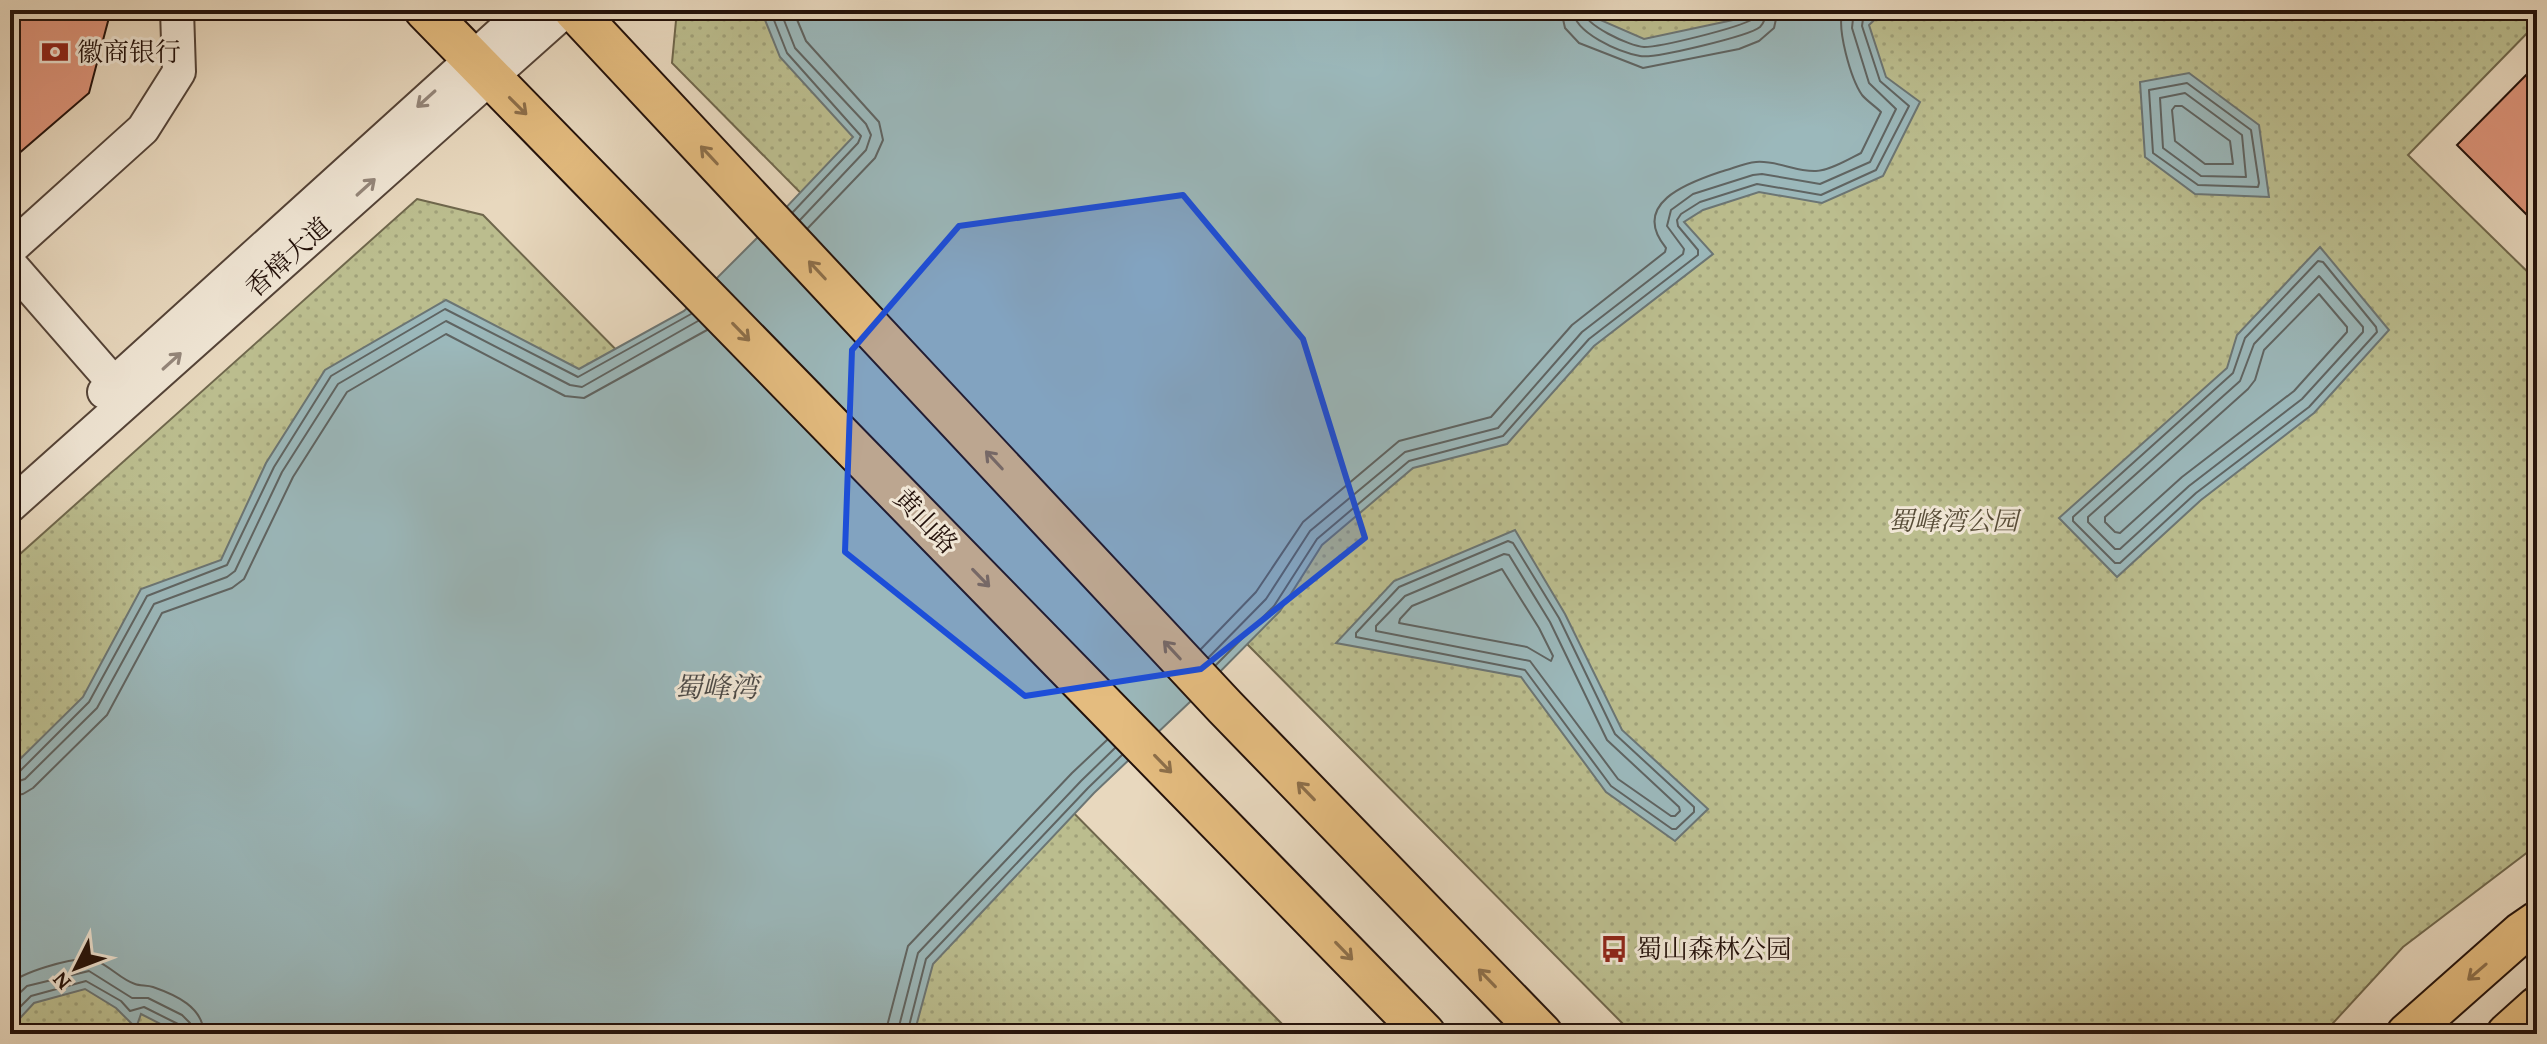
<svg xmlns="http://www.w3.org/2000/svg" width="2547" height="1044" font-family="'Gentium Book Plus','Noto Serif SC',serif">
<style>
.park{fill:url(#park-dots);stroke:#6f674c;stroke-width:2}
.water{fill:#9bb8bb;stroke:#6b7574;stroke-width:2}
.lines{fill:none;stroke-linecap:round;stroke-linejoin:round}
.shore{stroke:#5f6462;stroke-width:2}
.building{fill:#de947a;stroke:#23110a;stroke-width:2}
.minor-casing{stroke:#544337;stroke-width:36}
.major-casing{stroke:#23110a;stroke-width:44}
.minor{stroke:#f0e6d5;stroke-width:32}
.major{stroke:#e4bc7f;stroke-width:40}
.oneway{stroke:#94867a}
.oneway2{stroke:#8d6f4a}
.marked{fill:#1d4ed8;fill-opacity:0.2;stroke:#1d4ed8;stroke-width:6;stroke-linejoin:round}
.labels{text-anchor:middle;stroke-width:6;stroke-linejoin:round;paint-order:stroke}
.poi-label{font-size:26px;fill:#23110a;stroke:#f0e6d5;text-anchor:start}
.street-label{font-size:26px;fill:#23110a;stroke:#f0e6d5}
.park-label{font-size:26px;font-style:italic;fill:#584d38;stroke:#f0e6d5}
.water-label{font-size:28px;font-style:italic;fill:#4d4b48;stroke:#f0e6d5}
</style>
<defs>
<pattern id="park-dots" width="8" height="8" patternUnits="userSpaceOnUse" patternTransform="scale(2)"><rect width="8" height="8" fill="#bbbd8e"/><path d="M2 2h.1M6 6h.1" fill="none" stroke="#a0a179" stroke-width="1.8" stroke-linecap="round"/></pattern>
</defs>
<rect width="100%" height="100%" fill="#e8d8be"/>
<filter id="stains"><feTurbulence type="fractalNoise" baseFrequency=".0025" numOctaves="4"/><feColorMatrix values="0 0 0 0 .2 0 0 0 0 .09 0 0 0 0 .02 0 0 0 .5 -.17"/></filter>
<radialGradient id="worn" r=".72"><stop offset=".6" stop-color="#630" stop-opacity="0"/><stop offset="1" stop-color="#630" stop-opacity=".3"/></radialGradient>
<!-- park -->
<g class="park">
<polygon points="677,10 2537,10 2537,23 2408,155 2537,281 2537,845 2403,947 2323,1034 1633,1034 672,63"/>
<polygon points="417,199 483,215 1292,1034 10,1034 10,563"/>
</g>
<!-- water -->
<g class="water">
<polygon points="761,10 1587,10 1598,19 1644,39 1733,20 1756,10 1885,10 1869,25 1886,77 1920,102 1883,176 1822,203 1759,192 1703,210 1684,222 1713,254 1594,346 1507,444 1413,468 1322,545 1280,611 1192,700 1094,793 933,964 914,1034 180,1034 141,1014 136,1028 116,1008 85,989 34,1003 10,1029 10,769 83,697 141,589 221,560 266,463 325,370 446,300 579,369 684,311 760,235 853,137 780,57"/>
<polygon points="2189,73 2259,125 2269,197 2195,194 2145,157 2140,82"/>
<polygon points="2320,247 2389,330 2314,413 2201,500 2117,577 2059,518 2227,368 2237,335"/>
<polygon points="1515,530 1565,614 1622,730 1708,809 1675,841 1606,792 1521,677 1336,643 1394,581"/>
</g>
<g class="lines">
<!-- shore -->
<g class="shore">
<polyline points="770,10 787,53 861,136 858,143 793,212"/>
<polyline points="780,10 795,48 866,124 871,135 866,150 800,220"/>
<polyline points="793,10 806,41 879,122 883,140 875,158 808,228"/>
<polyline points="1561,10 1565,28 1579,43 1643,68 1739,49 1759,41 1774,28 1778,10"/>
<path d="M 1573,10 C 1574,33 1619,52 1640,56 C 1654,59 1749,36 1760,27 C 1765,22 1766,17 1766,10"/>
<path d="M 1583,10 C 1584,25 1629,46 1644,47 C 1661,47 1738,28 1753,19 L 1756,10"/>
<polygon points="2187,83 2251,130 2259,183 2258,187 2198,185 2153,153 2149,90"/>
<polygon points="2185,93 2242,135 2246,177 2201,176 2163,148 2160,98"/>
<polygon points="2175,106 2182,106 2230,141 2233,164 2205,164 2175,141 2172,110"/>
<polygon points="2318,261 2323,262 2376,327 2377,332 2309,407 2196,493 2120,563 2115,563 2073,521 2073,517 2233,373 2245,338"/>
<polygon points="2319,276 2363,327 2363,332 2302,399 2189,486 2120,549 2115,549 2088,522 2088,517 2240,381 2254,344"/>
<polygon points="2319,294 2347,327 2347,332 2294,391 2182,477 2120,533 2115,532 2105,522 2105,517 2248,389 2255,380 2264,350"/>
<polygon points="1508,541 1513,543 1559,618 1615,734 1694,807 1694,812 1676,829 1672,829 1611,786 1525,670 1356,637 1356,633 1399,587"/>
<polygon points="1504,554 1509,555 1550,622 1607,740 1679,807 1680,811 1675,816 1671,816 1618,779 1530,661 1376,631 1376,626 1405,596"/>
<polygon points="1502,569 1539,628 1553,656 1551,661 1527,647 1399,623 1400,619 1412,606"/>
<path d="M 1201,649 L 1256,592 L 1303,522 L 1399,441 L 1491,417 L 1572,325 L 1665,252 L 1666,248 C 1630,204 1687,183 1720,172 C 1732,169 1744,163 1756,162 C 1776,160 1796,172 1816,171 C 1829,171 1849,159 1861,153 L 1881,112 C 1875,106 1867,101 1862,95 C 1851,79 1836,28 1843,10"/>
<polyline points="1209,657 1266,599 1310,531 1405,452 1498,428 1582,332 1683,254 1684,249 1667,226 1671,210 1693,194 1753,175 1762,174 1820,184 1870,162 1896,109 1869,83 1852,28 1853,19 1858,10"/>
<polyline points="1216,665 1274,606 1317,539 1409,461 1503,436 1589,339 1698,255 1698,250 1678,226 1677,220 1681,214 1700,202 1757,184 1821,195 1876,170 1909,106 1880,81 1862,26 1863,19 1873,10"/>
<polyline points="10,774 19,772 89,702 147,596 227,565 274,467 331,376 445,309 578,377 691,314"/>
<polyline points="10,784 25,779 97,708 154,604 227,577 235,571 282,472 338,384 446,321 570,385 582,387 698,321"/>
<polyline points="10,796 23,794 33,788 107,715 162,613 232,588 244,579 293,477 347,392 446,334 565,396 584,398 707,330"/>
<path d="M 10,984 C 22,972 68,959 86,959 C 105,959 117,978 135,984 C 140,986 147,985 153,987 C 176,995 203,1007 204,1034"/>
<polyline points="10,1002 27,986 89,971 132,998 148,998 182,1015 190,1023 192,1034"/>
<polyline points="10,1017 31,996 86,981 121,1001 130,1011 144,1007 178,1024 182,1034"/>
<polyline points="885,1034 908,946 1072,773 1107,740"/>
<polyline points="897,1034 918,953 1081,781 1115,748"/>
<polyline points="907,1034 926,959 1088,788 1122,755"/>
</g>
</g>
<!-- building -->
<g class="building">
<polygon points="10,10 111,10 89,93 10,161"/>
<polygon points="2537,64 2537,225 2457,145"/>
</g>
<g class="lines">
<!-- minor casing -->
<g class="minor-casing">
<g id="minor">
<polyline points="10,249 143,129 179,72 177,10"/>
<polyline points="10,264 126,397"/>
<polyline points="104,392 526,10"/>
<polyline points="10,506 566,10"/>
</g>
</g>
<!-- major casing -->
<g class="major-casing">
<g id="major">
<polyline points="425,10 1425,1034"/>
<polyline points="574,10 1225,707 1542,1034"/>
<polyline points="2407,1034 2521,933 2537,922"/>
<polyline points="2507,1034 2537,1007"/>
</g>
</g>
<!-- minor -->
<use href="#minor" class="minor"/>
<!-- major -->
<use href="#major" class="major"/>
</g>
<!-- one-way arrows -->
<defs><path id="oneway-shaft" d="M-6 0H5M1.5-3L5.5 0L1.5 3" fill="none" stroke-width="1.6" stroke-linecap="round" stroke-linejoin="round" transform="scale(2)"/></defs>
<g class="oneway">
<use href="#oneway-shaft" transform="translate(426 99) rotate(138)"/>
<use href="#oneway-shaft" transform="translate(366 187) rotate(-42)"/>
<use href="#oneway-shaft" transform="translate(172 361) rotate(-42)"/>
</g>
<g class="oneway2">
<use href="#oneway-shaft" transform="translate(518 106) rotate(45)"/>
<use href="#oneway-shaft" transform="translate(709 155) rotate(-133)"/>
<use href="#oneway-shaft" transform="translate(817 270) rotate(-133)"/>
<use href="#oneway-shaft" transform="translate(741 332) rotate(46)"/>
<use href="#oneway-shaft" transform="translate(994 460) rotate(-133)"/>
<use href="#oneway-shaft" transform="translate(981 578) rotate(46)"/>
<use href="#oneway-shaft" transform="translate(1172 650) rotate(-133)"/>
<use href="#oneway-shaft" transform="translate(1163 764) rotate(46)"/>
<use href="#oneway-shaft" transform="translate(1306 791) rotate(-134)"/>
<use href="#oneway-shaft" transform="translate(1344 951) rotate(46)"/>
<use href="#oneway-shaft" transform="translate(2477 972) rotate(139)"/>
<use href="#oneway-shaft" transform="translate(1487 978) rotate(-134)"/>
</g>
<!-- marked area -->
<path class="marked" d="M 1183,195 L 1303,339 L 1365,538 L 1201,669 L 1025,696 L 845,552 L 852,350 L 959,226 Z"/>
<!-- icons -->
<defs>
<g id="bank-bare" transform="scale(2.16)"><path d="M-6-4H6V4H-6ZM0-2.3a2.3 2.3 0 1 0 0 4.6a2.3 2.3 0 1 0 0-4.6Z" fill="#8f2418" stroke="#f0e6d5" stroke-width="2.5" paint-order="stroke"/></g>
<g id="bus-bare" transform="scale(2.16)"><path d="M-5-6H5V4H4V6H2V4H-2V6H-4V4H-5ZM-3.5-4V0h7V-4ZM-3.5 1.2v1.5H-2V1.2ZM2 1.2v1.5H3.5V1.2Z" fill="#8f2418" stroke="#f0e6d5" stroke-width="2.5" paint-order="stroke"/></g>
</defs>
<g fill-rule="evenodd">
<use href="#bank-bare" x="55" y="52"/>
<use href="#bus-bare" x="1614" y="949"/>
</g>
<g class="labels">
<!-- poi labels -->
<g class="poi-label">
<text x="77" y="61">徽商银行</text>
<text x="1636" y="958">蜀山森林公园</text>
</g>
<!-- street labels -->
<g class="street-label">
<text transform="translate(288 257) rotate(-42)" y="9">香樟大道</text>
<text transform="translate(926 521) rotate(46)" y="9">黄山路</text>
</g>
<!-- park labels -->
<g class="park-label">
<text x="1953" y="530">蜀峰湾公园</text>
</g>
<!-- water labels -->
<g class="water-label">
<text x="716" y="697">蜀峰湾</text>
</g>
</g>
<!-- margin -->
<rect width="2547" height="1044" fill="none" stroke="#e8d8be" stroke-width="40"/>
<rect x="12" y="12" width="2523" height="1020" fill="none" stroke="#23110a" stroke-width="4"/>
<rect x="20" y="20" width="2507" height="1004" fill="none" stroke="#23110a" stroke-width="2"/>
<!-- north arrow -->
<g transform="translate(76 968) rotate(228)" stroke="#f0e6d5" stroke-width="6" paint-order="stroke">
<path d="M0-6L14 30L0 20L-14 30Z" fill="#23110a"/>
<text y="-12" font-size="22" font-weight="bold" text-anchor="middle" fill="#23110a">N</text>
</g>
<rect width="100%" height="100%" filter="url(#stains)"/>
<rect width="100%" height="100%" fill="url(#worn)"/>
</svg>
